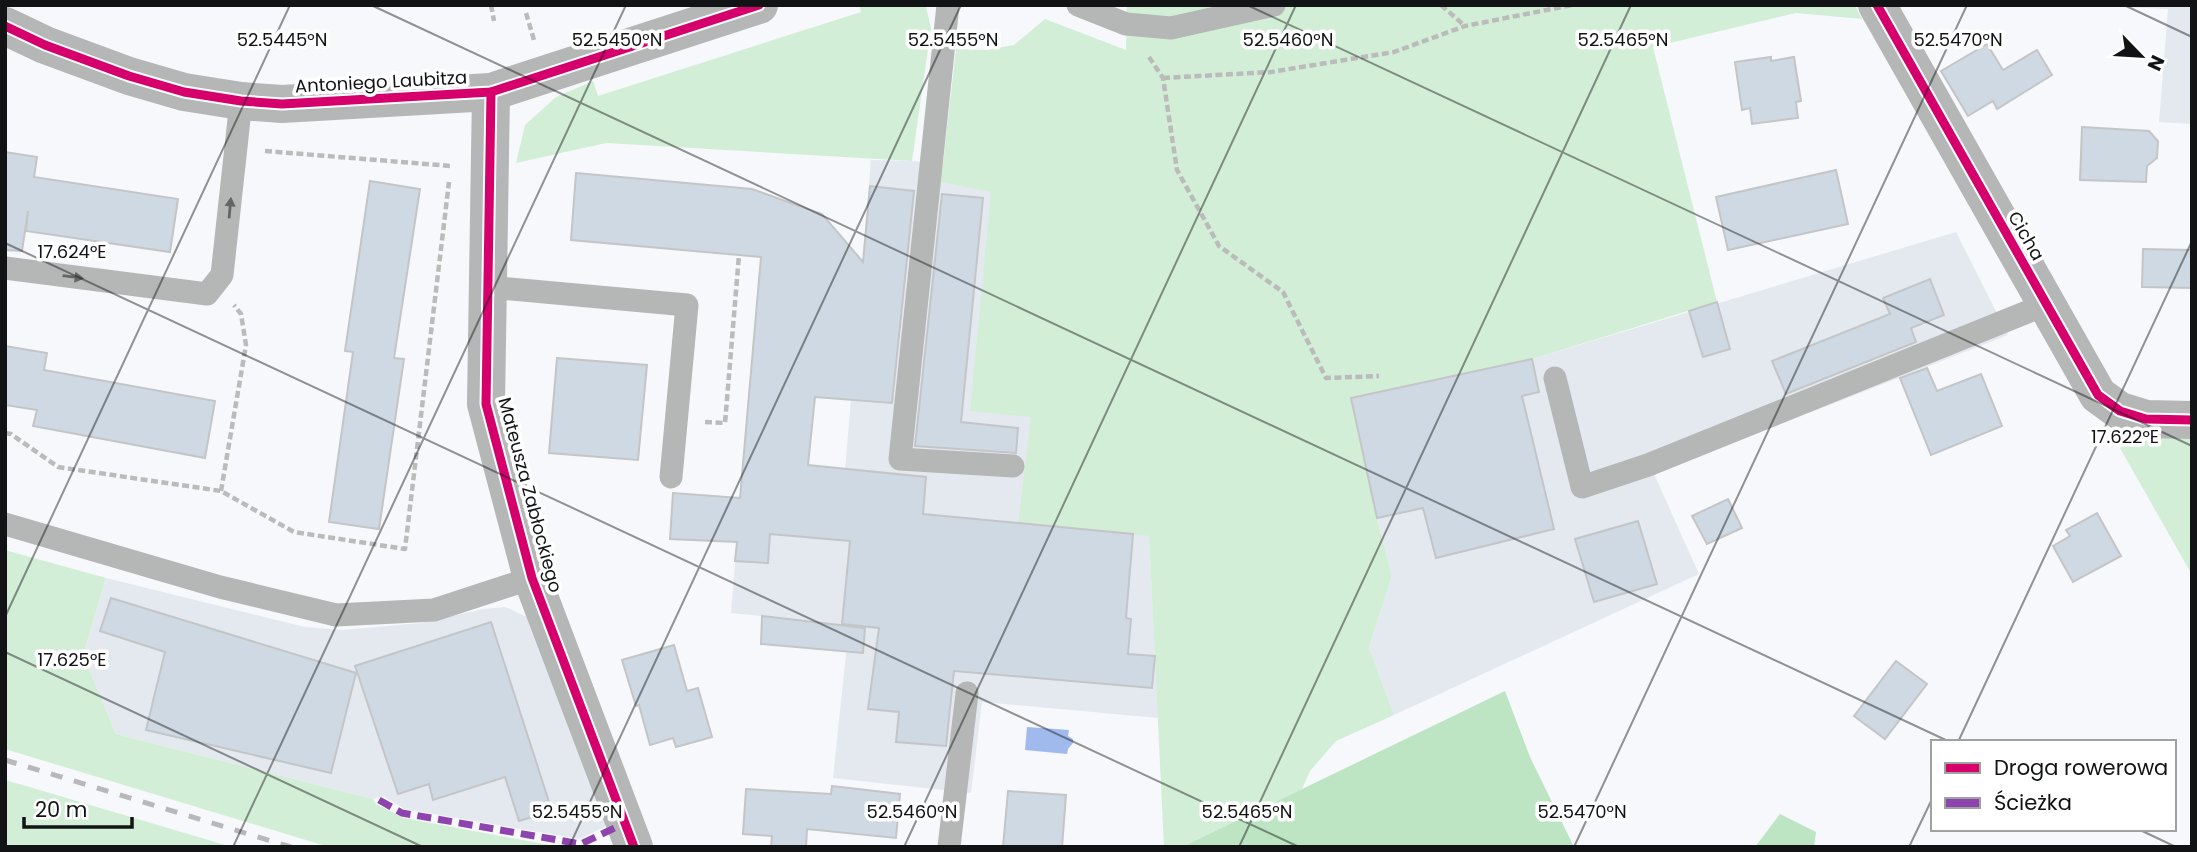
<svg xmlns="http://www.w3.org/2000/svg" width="2197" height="852" font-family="Poppins,sans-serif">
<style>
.built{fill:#e4e9f0}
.green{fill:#d3eed7}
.forest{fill:#bde5c3}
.water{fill:#a1baee}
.building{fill:#ced9e4;stroke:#c4c5c7;stroke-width:2}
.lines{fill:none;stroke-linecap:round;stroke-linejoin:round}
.path{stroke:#babbbb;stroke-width:4.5;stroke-dasharray:7 3.5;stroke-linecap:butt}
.lane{stroke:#b5b6b6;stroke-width:23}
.street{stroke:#b5b6b6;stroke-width:38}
.rail{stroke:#b8b8ba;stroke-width:5;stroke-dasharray:12 12;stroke-linecap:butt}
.quiet{stroke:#8e44ad;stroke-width:7;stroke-dasharray:14 7;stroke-linecap:butt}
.cycleway-casing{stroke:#fff;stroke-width:13}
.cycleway{stroke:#d6006c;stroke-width:9}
.oneway{fill:#646466}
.ticks{fill:none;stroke:#121315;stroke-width:2;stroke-opacity:0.45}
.labels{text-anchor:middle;stroke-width:7;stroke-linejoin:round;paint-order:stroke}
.street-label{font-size:18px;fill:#121315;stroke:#fff}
.ticks-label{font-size:18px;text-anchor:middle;fill:#121315;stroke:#fff;stroke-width:7;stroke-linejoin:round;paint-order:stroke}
</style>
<rect width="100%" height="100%" fill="#f6f8fb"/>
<!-- built -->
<g class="built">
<polygon points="2078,5 2192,5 2192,124 2159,122 2168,9"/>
<polygon points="871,160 912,161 1060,175 1019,523 1149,535 1158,718 982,702 971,793 833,778 849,625 731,613 738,526 842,506"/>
<polygon points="1956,232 2008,335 1654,474 1699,574 1394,715 1369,647 1392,576 1377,518 1351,398 1532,359"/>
<polygon points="106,578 305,627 342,630 421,623 484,609 505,607 527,617 606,826 580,839 405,809 383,796 373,799 116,734 83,655"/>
</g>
<!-- green -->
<g class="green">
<polygon points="859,5 924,5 926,7 931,28 912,161 606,143 516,163 525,125 556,97 593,81 598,96 861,12"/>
<polygon points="1127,5 1855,5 1862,19 1796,13 1653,47 1717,302 1532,359 1352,398 1377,518 1392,576 1369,647 1394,715 1336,741 1310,771 1302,789 1182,847 1164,847 1149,536 1018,523 1031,417 970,411 991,192 941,182 956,49 987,50 1014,45 1045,19 1126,50"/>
<polygon points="2142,430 2192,431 2192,575 2120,448"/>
<polygon points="5,550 106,578 83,655 116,734 373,799 376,804 404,818 560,847 329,847 5,749"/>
<polygon points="5,780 33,788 232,847 5,847"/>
</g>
<!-- forest -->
<g class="forest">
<polygon points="1505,691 1530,757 1574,847 1182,847"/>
<polygon points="1780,814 1816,832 1814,847 1755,847"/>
</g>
<!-- water -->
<polygon class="water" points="1027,727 1069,730 1068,736 1073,739 1073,743 1068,749 1067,754 1025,750"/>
<!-- building -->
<g class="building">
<polygon points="1987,44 2003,70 2037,50 2052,75 1997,109 1993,101 1968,116 1941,71"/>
<polygon points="1771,57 1771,61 1794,57 1801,101 1796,102 1798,118 1752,124 1750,108 1742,110 1735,62"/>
<polygon points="2082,127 2149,131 2158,141 2157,158 2147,166 2146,182 2080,180"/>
<polygon points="5,152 37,157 34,177 178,199 170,252 26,231 28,211 22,251 5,250"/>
<polygon points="1836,170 1848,224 1728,250 1716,197"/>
<polygon points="576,173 752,189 822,214 863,262 870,186 914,191 892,403 815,397 808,465 926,477 923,514 1133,534 1126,618 1131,619 1128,654 1155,656 1152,688 954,671 946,746 896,742 899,712 868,709 879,628 842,624 850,541 770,534 768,563 735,561 737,542 670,539 673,493 740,498 761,257 571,240"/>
<polygon points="370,181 420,189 394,358 404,359 379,529 329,522 353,352 345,351"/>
<polygon points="942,194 983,198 961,422 1018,428 1016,453 915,446"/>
<polygon points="2143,249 2192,250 2192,288 2142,287"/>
<polygon points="1930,279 1944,315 1911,328 1916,342 1786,394 1772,361 1890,314 1883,298"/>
<polygon points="1717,302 1730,349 1703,357 1689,311"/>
<polygon points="5,346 47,353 44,370 215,401 205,458 33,426 37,410 5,405"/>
<polygon points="557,358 647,365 638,460 549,453"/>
<polygon points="1532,359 1539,392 1522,396 1554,529 1436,558 1423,508 1377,518 1351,398"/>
<polygon points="1927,368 1937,391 1981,374 2002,426 1931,455 1900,378"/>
<polygon points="1728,499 1742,528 1707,544 1692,516"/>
<polygon points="2097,513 2121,556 2073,582 2053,546 2070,536 2066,530"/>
<polygon points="1638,521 1657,584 1594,602 1575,539"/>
<polygon points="111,598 356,673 331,773 146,730 165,652 100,631"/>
<polygon points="762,616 865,628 863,653 761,644"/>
<polygon points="491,622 552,811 519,821 505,777 433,800 429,784 398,794 355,666"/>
<polygon points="674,645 687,691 698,688 712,737 676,747 673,738 650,745 639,705 636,706 622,660"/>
<polygon points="1896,661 1927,684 1885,739 1854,716"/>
<polygon points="832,786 900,794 896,838 807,829 806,847 771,847 772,836 743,834 746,789 831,794"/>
<polygon points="1008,791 1066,795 1062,847 1003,847"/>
</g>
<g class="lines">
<!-- path -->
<g class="path">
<polyline points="491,5 494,21"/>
<polyline points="1441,5 1465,26"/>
<polyline points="526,13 534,40"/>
<polyline points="1149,57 1163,78 1177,170 1219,246 1283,292 1326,378 1379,376"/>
<polyline points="1163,78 1271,72 1394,52 1465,26 1572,5"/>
<polyline points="265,151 451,166"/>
<polyline points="705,422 725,423 739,255"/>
<polyline points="5,433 11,434 58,467 221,491 294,532 405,549 449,182"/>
<polyline points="221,491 246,345 241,314 234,305"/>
</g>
<!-- lane -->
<g class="lane">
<polyline points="948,5 900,459 1013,466"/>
<polyline points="1078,5 1126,24 1171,28 1274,5"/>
<polyline points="5,268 207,294 222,275 241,101"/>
<polyline points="488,287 687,305 671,477"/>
<polyline points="1555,378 1582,487 1648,465 2047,304"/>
<polyline points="5,524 220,587 336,615 434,610 532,578"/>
<polyline points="949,847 967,693"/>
</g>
<!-- street -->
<g class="street">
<polyline points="1877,5 2098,395 2120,411 2146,419 2192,420"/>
<polyline points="5,26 45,45 129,76 184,92 241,101 282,104 491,92 759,5"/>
<polyline points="491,92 486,404 532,578 634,847"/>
</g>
<!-- rail -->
<polyline class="rail" points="5,760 291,847"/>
<!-- quiet -->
<polyline class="quiet" points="379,800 402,813 581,844 625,823"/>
<!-- cycleway casing -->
<g class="cycleway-casing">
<g id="cycleway">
<polyline points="1877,5 2098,395 2120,411 2146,419 2192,420"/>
<polyline points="5,26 45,45 129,76 184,92 241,101 282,104 491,92 759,5"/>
<polyline points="491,92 486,404 532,578 634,847"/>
</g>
</g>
<!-- cycleway -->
<use href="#cycleway" class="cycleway"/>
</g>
<!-- one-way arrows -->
<defs><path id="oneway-solid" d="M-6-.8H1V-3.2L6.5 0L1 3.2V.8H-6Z" transform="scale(1.75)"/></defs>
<g class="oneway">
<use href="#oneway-solid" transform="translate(230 208) rotate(-85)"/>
<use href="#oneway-solid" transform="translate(73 277) rotate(7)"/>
</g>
<!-- ticks -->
<path class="ticks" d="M 371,5 L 1950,742M 1247,5 L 2192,446M 2124,5 L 2192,37M 5,243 L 1299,847M 5,617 L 290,5M 5,652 L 423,847M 1958,742 L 2192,241M 2138,829 L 2176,847M 233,847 L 626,5M 569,847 L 961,5M 904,847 L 1296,5M 1239,847 L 1631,5M 1574,847 L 1967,5M 1909,847 L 1933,797"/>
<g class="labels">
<!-- street labels -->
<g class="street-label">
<text transform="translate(381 82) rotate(-3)" y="6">Antoniego Laubitza</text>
<text transform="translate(2026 236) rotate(60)" y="6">Cicha</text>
<text transform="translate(530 495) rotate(75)" y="6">Mateusza Zabłockiego</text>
</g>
</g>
<g class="ticks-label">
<text x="282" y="46">52.5445°N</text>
<text x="617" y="46">52.5450°N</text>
<text x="953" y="46">52.5455°N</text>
<text x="1623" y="46">52.5465°N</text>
<text x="1958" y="46">52.5470°N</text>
<text x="1288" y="46">52.5460°N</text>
<text x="72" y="258">17.624°E</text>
<text x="2125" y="443">17.622°E</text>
<text x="72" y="666">17.625°E</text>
<text x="577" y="818">52.5455°N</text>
<text x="912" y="818">52.5460°N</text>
<text x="1247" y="818">52.5465°N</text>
<text x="1582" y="818">52.5470°N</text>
</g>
<!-- border -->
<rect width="2197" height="852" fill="none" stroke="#121315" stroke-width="14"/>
<!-- legend -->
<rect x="1931" y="740" width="245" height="91" fill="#ffffff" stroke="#a0a1a1" stroke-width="2"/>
<rect x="1945" y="763" width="35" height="10" fill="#d6006c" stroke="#a0a1a1" stroke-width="2"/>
<text x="1994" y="775" font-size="21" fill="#121315">Droga rowerowa</text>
<rect x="1945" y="798" width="35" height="10" fill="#8e44ad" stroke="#a0a1a1" stroke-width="2"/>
<text x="1994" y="810" font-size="21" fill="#121315">Ścieżka</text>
<!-- north arrow -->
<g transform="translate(2141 56) rotate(115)" stroke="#ffffff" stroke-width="5" paint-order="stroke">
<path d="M0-5L12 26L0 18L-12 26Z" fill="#121315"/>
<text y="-10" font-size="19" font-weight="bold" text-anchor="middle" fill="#121315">N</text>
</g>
<!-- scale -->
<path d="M24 817v10h108v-10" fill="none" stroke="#121315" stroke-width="3.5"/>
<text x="35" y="817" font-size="21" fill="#121315" stroke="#ffffff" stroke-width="5" paint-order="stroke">20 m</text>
</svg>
